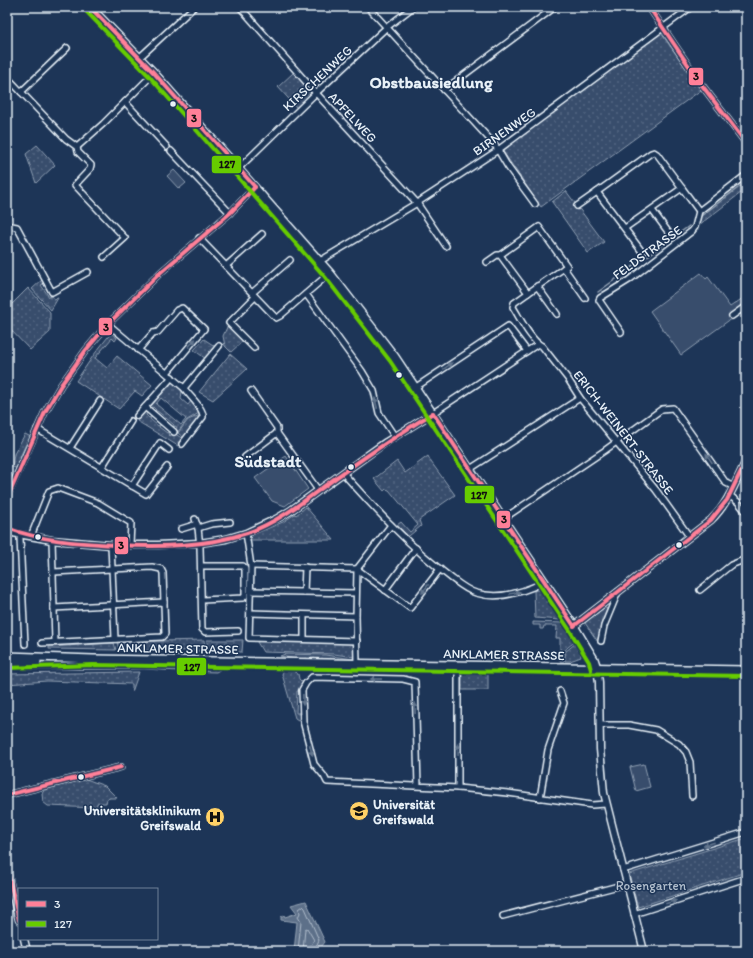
<svg xmlns="http://www.w3.org/2000/svg" width="753" height="958" font-family="Itim,sans-serif">
<style>
.green{fill:url(#green-dots);stroke:#909fb2;fill-rule:evenodd}
.pitch{fill:#374d6c;stroke:#909fb2}
.water{fill:#5d7089;stroke:#95a4b5}
.lines{fill:none;stroke-linecap:round;stroke-linejoin:round}
.shore{stroke:#b0bdcc;stroke-width:1}
.stream{stroke:#95a4b5;stroke-width:1.5}
.minor-casing{stroke:#e8f1f8;stroke-width:8}
.tertiary-casing{stroke:#e8f1f8;stroke-width:9}
.secondary-casing{stroke:#e8f1f8;stroke-width:10}
.minor{stroke:#1d3557;stroke-width:5}
.tertiary{stroke:#1d3557;stroke-width:6}
.secondary{stroke:#1d3557;stroke-width:7}
.bus-1-casing{stroke:#1d3557;stroke-width:7}
.bus-2-casing{stroke:#1d3557;stroke-width:7}
.bus-1{stroke:#ff8098;stroke-width:4}
.bus-2{stroke:#6c0;stroke-width:4}
.oneway{fill:#64778f}
.bus-dot{fill:#e8f1f8;stroke:#1d3557;stroke-width:1.5}
.labels{text-anchor:middle;stroke-width:3;stroke-linejoin:round;paint-order:stroke}
.street-label{font-size:13px;fill:#e8f1f8;stroke:#1d3557}
.poi-label{font-size:13px;font-weight:bold;fill:#e8f1f8;stroke:#1d3557;text-anchor:start}
.park-label{font-size:13px;fill:#b3c0ce;stroke:#1d3557}
.district-label{font-size:17px;font-weight:bold;fill:#e8f1f8;stroke:#1d3557}
.line-badge{stroke:#1d3557;stroke-width:1.5}
.pale-badge-label{font-size:11px;text-anchor:middle;font-weight:bold;fill:#111}
</style>
<defs>
<pattern id="green-dots" width="8" height="8" patternUnits="userSpaceOnUse"><rect width="8" height="8" fill="#374d6c"/><path d="M2 2h.1M6 6h.1" fill="none" stroke="#546782" stroke-width="1.8" stroke-linecap="round"/></pattern>
</defs>
<rect width="100%" height="100%" fill="#1d3557"/>
<filter id="ink" filterUnits="userSpaceOnUse"><feTurbulence type="fractalNoise" baseFrequency=".025" numOctaves="2"/><feDisplacementMap in="SourceGraphic" scale="8" xChannelSelector="R" yChannelSelector="G"/><feConvolveMatrix kernelMatrix="1 2 1 2 8 2 1 2 1" color-interpolation-filters="sRGB"/></filter>
<g filter="url(#ink)">
<!-- green -->
<g class="green">
<polygon points="661,33 701,90 541,207 502,150"/>
<polygon points="294,72 313,92 297,108 278,87"/>
<polygon points="37,145 55,165 36,183 26,154"/>
<polygon points="746,179 746,189 699,225 698,223 701,213"/>
<polygon points="566,191 604,242 588,253 552,202"/>
<polygon points="43,279 45,283 41,285 49,297 52,296 54,299 58,298 51,310 32,289"/>
<polygon points="28,288 50,312 50,332 30,350 7,326 7,303 10,306"/>
<polygon points="228,325 243,341 231,352 225,346 223,336"/>
<polygon points="111,333 117,338 115,341 112,338 95,358 107,368 117,356 152,385 142,396 135,391 119,409 76,381 93,356"/>
<polygon points="204,339 216,347 206,359 194,350"/>
<polygon points="230,354 247,369 213,400 199,392"/>
<path d="M 172,382 L 182,391 L 181,399 L 188,405 L 191,401 L 198,409 L 199,413 L 187,420 L 177,433 L 175,431 L 177,427 L 175,426 L 173,428 L 174,425 L 166,418 L 164,420 L 165,417 L 157,411 L 154,412 L 156,410 L 153,407 L 150,409 L 149,408 L 167,388 L 169,387 L 169,386 ZM 161,398 L 186,419 L 181,425 L 156,404 Z"/>
<polygon points="145,411 147,412 146,415 149,418 152,416 150,419 158,426 161,424 159,427 167,433 170,431 168,434 170,436 174,433 183,439 178,446 137,421"/>
<polygon points="200,415 184,438 178,433 188,420"/>
<polygon points="25,434 31,437 29,445 26,444 17,464 19,465 16,468 12,467 14,454"/>
<polygon points="428,456 431,462 455,495 419,520 421,526 409,536 408,536 397,525 401,522 410,532 418,525 389,490 386,489 384,491 374,479 397,461 405,473"/>
<polygon points="306,507 334,540 251,540 250,536 283,522 295,514 296,515"/>
<polygon points="536,590 540,590 560,618 560,620 535,618 534,591"/>
<polygon points="604,608 606,608 607,609 602,621 598,640 600,643 600,645 585,623"/>
<path d="M 533,622 L 563,623 L 576,641 C 567,648 563,648 564,661 L 560,661 L 560,638 L 556,638 L 557,626 L 544,626 L 543,629 L 540,629 L 540,625 L 533,625 Z"/>
<polygon points="204,640 205,651 119,650 117,642"/>
<polygon points="207,640 243,640 242,652 207,652"/>
<polygon points="257,640 354,642 354,657 334,654 263,652 257,642"/>
<polygon points="114,643 116,650 49,649 49,647"/>
<polygon points="576,643 579,647 581,657 570,661 565,661 565,652"/>
<polygon points="285,654 325,655 353,659 350,660 296,659 280,656"/>
<polygon points="112,662 222,664 229,665 216,672 179,671 144,669 7,670 7,664"/>
<polygon points="284,670 291,670 298,674 299,679 303,683 301,691 297,691 296,713 301,713 301,719 298,720 295,718 282,674"/>
<polygon points="139,672 132,692 132,684 47,681 7,684 7,674"/>
<rect x="462" y="672" width="26" height="18"/>
<polygon points="86,779 105,786 117,798 110,798 107,799 106,803 97,803 96,808 48,806 43,802 42,794 44,790"/>
<polygon points="746,838 746,872 638,907 629,874"/>
</g>
<!-- pitch -->
<g class="pitch">
<polygon points="174,170 186,183 179,189 167,176"/>
<polygon points="701,273 706,279 708,277 730,307 743,298 746,302 746,308 681,355 650,311"/>
<polygon points="286,456 308,489 285,506 272,501 255,478"/>
<polygon points="644,764 650,787 636,791 630,767"/>
</g>
<!-- water -->
<polygon class="water" points="306,901 325,942 318,951 294,951 297,922 281,920 281,917 284,915 285,917 297,913 291,905"/>
<g class="lines">
<!-- shore -->
<g class="shore">
<polyline points="298,951 301,922 298,917 300,913 299,909 303,906 305,908 319,940 314,951"/>
<polyline points="303,951 305,929 307,928 314,940 310,947 309,951"/>
</g>
<!-- stream -->
<g class="stream">
<polyline points="701,216 746,182"/>
<polyline points="598,292 689,226"/>
</g>
<!-- minor casing -->
<g class="minor-casing">
<g id="minor">
<polyline points="240,7 316,93 417,203 446,246"/>
<polyline points="368,7 495,145 508,167 535,204"/>
<polyline points="649,7 701,84 746,143"/>
<polyline points="139,58 194,7"/>
<polyline points="7,77 66,139 77,147 78,152 91,165 90,169 75,185 125,238 104,257"/>
<polyline points="444,90 555,7"/>
<polyline points="21,92 67,48"/>
<polyline points="125,102 167,147"/>
<polyline points="77,147 103,124 154,73"/>
<polyline points="171,151 230,213"/>
<polyline points="239,168 316,93 387,27 413,7"/>
<polyline points="7,187 8,199 7,218"/>
<polyline points="682,188 699,211"/>
<polyline points="597,192 651,153 654,152 657,154 682,188 625,228"/>
<polyline points="577,206 597,192 643,253"/>
<polyline points="652,210 669,233"/>
<polyline points="7,225 17,227 52,292 88,272"/>
<polyline points="199,238 276,318 280,316 330,273"/>
<path d="M 500,255 L 528,293 L 514,303 L 513,307 C 520,318 531,341 542,346 L 568,379 L 580,398 L 656,490 L 689,536"/>
<polyline points="320,261 417,203 498,150 691,7"/>
<polyline points="487,262 497,255 500,255 539,227 567,266 528,293"/>
<polyline points="226,266 262,234"/>
<polyline points="564,268 585,298"/>
<polyline points="537,286 557,314"/>
<polyline points="252,293 290,260"/>
<polyline points="306,294 362,371 374,391 379,413 395,437"/>
<polyline points="732,316 746,306"/>
<path d="M 108,324 L 184,388 C 189,396 204,408 203,417 L 182,444"/>
<polyline points="621,332 599,300 600,298 629,280 692,231 695,227 699,211 746,175"/>
<polyline points="254,348 229,323 255,297"/>
<polyline points="138,350 153,333 158,332 177,310 182,308 204,329 167,373"/>
<polyline points="416,387 508,326 527,351"/>
<polyline points="184,388 219,346"/>
<polyline points="251,391 277,428 277,433 318,490"/>
<polyline points="145,407 174,432"/>
<polyline points="433,413 538,344"/>
<polyline points="137,416 172,377"/>
<polyline points="37,429 146,494 167,467"/>
<polyline points="70,448 100,401"/>
<polyline points="245,457 277,433"/>
<polyline points="102,467 131,421"/>
<polyline points="470,469 580,398"/>
<path d="M 343,473 C 376,510 410,547 450,577 C 458,583 466,590 476,593 C 499,600 524,592 544,582"/>
<polyline points="132,486 160,443 169,450"/>
<polyline points="729,495 738,502 746,512"/>
<polyline points="7,497 45,412 61,385 86,350 108,324 161,272 230,213 255,187"/>
<polyline points="195,519 198,528 200,547 202,629 205,632 238,631"/>
<polyline points="503,519 604,451 662,409 673,408 675,411 726,483 734,487"/>
<polyline points="198,528 211,524 230,522"/>
<polyline points="181,529 197,524"/>
<polyline points="246,533 251,566 249,638 357,641"/>
<polyline points="31,536 49,491 58,488 98,503 131,523 130,545"/>
<polyline points="20,538 25,644"/>
<polyline points="52,540 55,642"/>
<polyline points="111,545 115,639"/>
<polyline points="201,566 243,566 245,569 245,596 243,598 202,600"/>
<polyline points="251,566 357,569"/>
<polyline points="357,569 410,608 440,569"/>
<polyline points="357,569 356,616 357,663"/>
<polyline points="357,569 391,525"/>
<polyline points="385,590 416,548"/>
<polyline points="700,590 731,565 746,559"/>
<polyline points="251,591 356,593"/>
<polyline points="304,592 305,567"/>
<polyline points="54,608 164,602"/>
<polyline points="250,613 356,616"/>
<polyline points="304,639 304,615"/>
<polyline points="601,641 604,626 618,592"/>
<polyline points="42,643 162,637 165,634 163,573 161,569 152,567 53,572"/>
<polyline points="458,665 458,788"/>
<polyline points="600,725 629,725 656,730 679,744 686,752 690,762 692,796"/>
<polyline points="418,786 415,682 403,679 312,677 306,683 302,690 303,721 314,764 324,776 327,782 458,788 508,793 592,805 606,804"/>
<polyline points="7,795 121,767"/>
<polyline points="540,798 548,750 564,703 560,691"/>
<polyline points="623,870 746,832"/>
<polyline points="634,914 746,878"/>
<polyline points="503,916 626,884"/>
</g>
</g>
<!-- tertiary casing -->
<g class="tertiary-casing">
<g id="tertiary">
<polyline points="7,532 52,540 111,545 158,545 200,543 226,539 246,533 278,518 290,511 386,442 433,413"/>
<path d="M 574,626 L 711,520 C 728,504 736,481 746,461"/>
<polyline points="597,668 599,682 600,749 604,793 644,951"/>
<polyline points="7,872 19,920"/>
<polyline points="24,939 27,951"/>
</g>
</g>
<!-- secondary casing -->
<g class="secondary-casing">
<g id="secondary">
<polyline points="90,7 154,73 330,273 395,357 574,626 594,659 597,668"/>
<polyline points="7,656 93,659 746,670"/>
<polyline points="7,662 37,661"/>
</g>
</g>
<!-- minor -->
<use href="#minor" class="minor"/>
<!-- tertiary -->
<use href="#tertiary" class="tertiary"/>
<!-- secondary -->
<use href="#secondary" class="secondary"/>
<!-- bus-1 casing -->
<g class="bus-1-casing">
<g id="bus-1">
<polyline points="90,7 154,73 255,187"/>
<polyline points="649,7 701,84 746,143"/>
<polyline points="433,413 574,626"/>
<polyline points="7,504 10,492 45,412 61,385 86,350 108,324 161,272 230,213 255,187"/>
<path d="M 7,528 C 41,541 78,543 115,545 C 159,547 205,547 247,533 C 280,522 309,497 337,477 C 368,455 400,433 433,413"/>
<polyline points="574,626 711,520 727,500 746,461"/>
<polyline points="7,795 121,767"/>
<polyline points="7,868 19,920"/>
</g>
</g>
<!-- bus-2 casing -->
<g class="bus-2-casing">
<g id="bus-2">
<polyline points="86,11 150,77 325,277 390,361 569,629 589,662 591,670"/>
<polyline points="7,668 93,665 746,676"/>
</g>
</g>
<!-- bus-1 -->
<use href="#bus-1" class="bus-1"/>
<!-- bus-2 -->
<use href="#bus-2" class="bus-2"/>
</g>
<!-- one-way arrows -->
<defs><path id="oneway-solid" d="M-6-.8H1V-3.2L6.5 0L1 3.2V.8H-6Z"/></defs>
<g class="oneway">
<use href="#oneway-solid" transform="translate(192 343) rotate(-50)"/>
<use href="#oneway-solid" transform="translate(448 366) rotate(-34)"/>
<use href="#oneway-solid" transform="translate(376 403) rotate(-103)"/>
<use href="#oneway-solid" transform="translate(709 458) rotate(-124)"/>
<use href="#oneway-solid" transform="translate(425 589) rotate(127)"/>
<use href="#oneway-solid" transform="translate(515 593) rotate(-10)"/>
<use href="#oneway-solid" transform="translate(376 679) rotate(-179)"/>
<use href="#oneway-solid" transform="translate(303 700) rotate(89)"/>
<use href="#oneway-solid" transform="translate(415 708) rotate(-92)"/>
<use href="#oneway-solid" transform="translate(458 749) rotate(-91)"/>
<use href="#oneway-solid" transform="translate(311 750) rotate(75)"/>
<use href="#oneway-solid" transform="translate(709 844) rotate(163)"/>
<use href="#oneway-solid" transform="translate(671 902) rotate(-18)"/>
</g>
</g>
<!-- icons -->
<defs>
<g id="university-disc" transform="scale(1)"><circle r="9.5" fill="#ffd166" stroke="#1d3557"/><path d="M0-5L7-2L0 1L-7-2ZM-4 1L0 2.5L4 1V4Q0 6-4 4Z" fill="#111"/></g>
<g id="hospital-disc" transform="scale(1)"><circle r="9.5" fill="#ffd166" stroke="#1d3557"/><path d="M-5-5h3v3.5h4V-5h3V5h-3V1.5h-4V5h-3Z" fill="#111"/></g>
</defs>
<g fill-rule="evenodd">
<use href="#university-disc" x="359" y="811"/>
<use href="#hospital-disc" x="215" y="817"/>
</g>
<!-- markers -->
<g class="bus-dot">
<circle cx="173" cy="104" r="3.5"/>
<circle cx="399" cy="375" r="3.5"/>
<circle cx="351" cy="467" r="3.5"/>
<circle cx="38" cy="537" r="3.5"/>
<circle cx="679" cy="545" r="3.5"/>
<circle cx="81" cy="777" r="3.5"/>
</g>
<g class="labels">
<!-- street labels -->
<g class="street-label">
<text transform="translate(317 78) rotate(-43)" y="5">KIRSCHENWEG</text>
<text transform="translate(353 117) rotate(47)" y="5">APFELWEG</text>
<text transform="translate(504 131) rotate(-35)" y="5">BIRNENWEG</text>
<text transform="translate(647 252) rotate(-36)" y="5">FELDSTRASSE</text>
<text transform="translate(624 432) rotate(52)" y="5">ERICH-WEINERT-STRASSE</text>
<text transform="translate(178 648) rotate(1)" y="5">ANKLAMER STRASSE</text>
<text transform="translate(504 654) rotate(1)" y="5">ANKLAMER STRASSE</text>
</g>
<!-- poi labels -->
<g class="poi-label">
<text x="373" y="809">Universität<tspan x="373" dy="15">Greifswald</tspan></text>
<text x="201" y="815" text-anchor="end">Universitätsklinikum<tspan x="201" dy="15">Greifswald</tspan></text>
</g>
<!-- park labels -->
<g class="park-label">
<text x="651" y="890">Rosengarten</text>
</g>
<!-- district labels -->
<g class="district-label">
<text x="431" y="88">Obstbausiedlung</text>
<text x="268" y="467">Südstadt</text>
</g>
</g>
<g class="line-badge">
<rect x="688" y="67" width="16" height="19" rx="4" fill="#ff8098"/>
<rect x="186" y="108" width="16" height="20" rx="4" fill="#ff8098"/>
<rect x="211" y="155" width="31" height="19" rx="4" fill="#6c0"/>
<rect x="98" y="317" width="15" height="19" rx="4" fill="#ff8098"/>
<rect x="464" y="485" width="31" height="19" rx="4" fill="#6c0"/>
<rect x="496" y="510" width="15" height="19" rx="4" fill="#ff8098"/>
<rect x="114" y="536" width="15" height="19" rx="4" fill="#ff8098"/>
<rect x="176" y="657" width="31" height="19" rx="4" fill="#6c0"/>
</g>
<g class="pale-badge-label">
<text x="696" y="80">3</text>
<text x="194" y="122">3</text>
<text x="227" y="168">127</text>
<text x="106" y="331">3</text>
<text x="479" y="499">127</text>
<text x="504" y="523">3</text>
<text x="121" y="549">3</text>
<text x="192" y="671">127</text>
</g>
<!-- margin -->
<rect width="753" height="958" fill="none" stroke="#1d3557" stroke-width="24"/>
<rect x="12" y="12" width="729" height="934" fill="none" stroke="#e8f1f8" stroke-width="1.5" filter="url(#ink)"/>
<!-- legend -->
<rect x="18" y="888" width="140" height="52" fill="#1d3557" stroke="#6e8097"/>
<rect x="26" y="901" width="20" height="6" fill="#ff8098" stroke="#6e8097"/>
<text x="54" y="908" font-size="12" fill="#e8f1f8">3</text>
<rect x="26" y="921" width="20" height="6" fill="#66cc00" stroke="#6e8097"/>
<text x="54" y="928" font-size="12" fill="#e8f1f8">127</text>
</svg>
